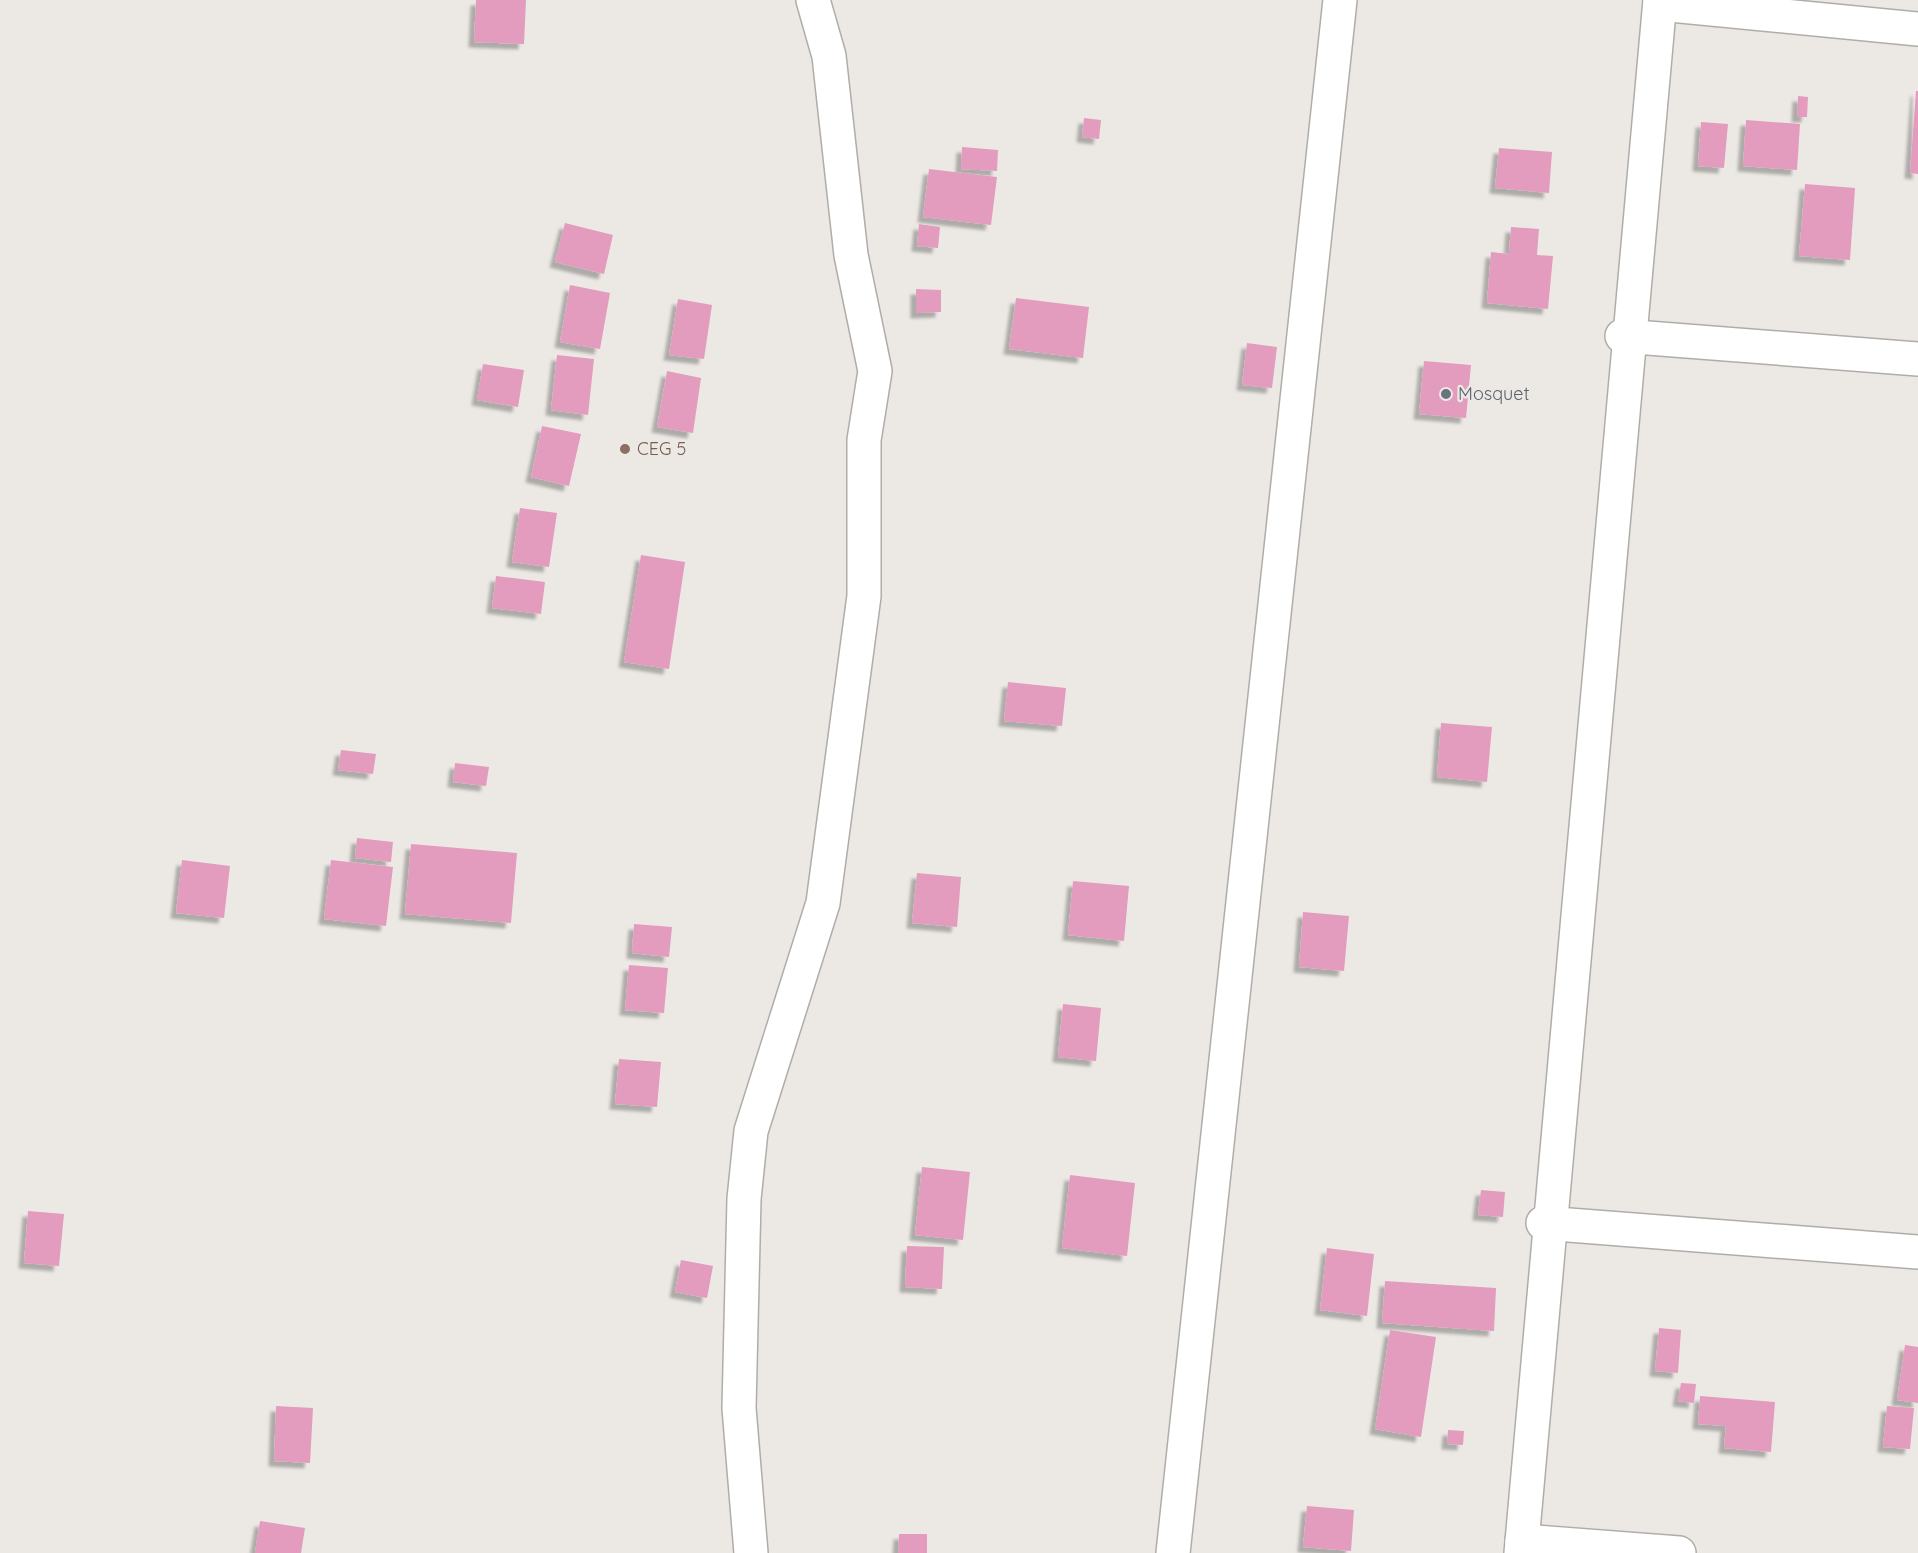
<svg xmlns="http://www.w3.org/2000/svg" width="1918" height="1553" font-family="Quicksand,sans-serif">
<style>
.building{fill:#e39cbe;filter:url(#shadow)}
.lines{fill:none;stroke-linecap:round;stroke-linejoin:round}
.street-casing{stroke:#b0ada9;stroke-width:36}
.street{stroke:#fff;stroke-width:33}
.worship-dot{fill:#6b7280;stroke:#ece9e5;stroke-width:2}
.education-dot{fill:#8d6e63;stroke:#ece9e5;stroke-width:2}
.labels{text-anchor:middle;stroke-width:4.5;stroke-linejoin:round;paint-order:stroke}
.worship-label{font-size:18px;fill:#5b616d;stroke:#ece9e5;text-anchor:start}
.education-label{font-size:18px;fill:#785e54;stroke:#ece9e5;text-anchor:start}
</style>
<defs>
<filter id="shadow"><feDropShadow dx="-5.5" dy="5.5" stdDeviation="1.5" flood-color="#0004"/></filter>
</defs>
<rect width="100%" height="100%" fill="#ece9e5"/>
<!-- building -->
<g class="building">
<polygon points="476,0 526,0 524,44 474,42"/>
<polygon points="1916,91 1918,91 1918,174 1910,173"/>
<polygon points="1798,96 1808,97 1807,117 1797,117"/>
<polygon points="1084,118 1101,120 1099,139 1082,137"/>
<polygon points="1746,120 1800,124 1797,170 1743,166"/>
<polygon points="1701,122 1728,124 1724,168 1698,166"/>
<polygon points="962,147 998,150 997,171 961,169"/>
<polygon points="1499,148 1552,152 1549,193 1495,188"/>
<polygon points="929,169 997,177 991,225 923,217"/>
<polygon points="1805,184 1855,188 1850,260 1799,256"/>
<polygon points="565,223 613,235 604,274 555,262"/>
<polygon points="919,224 940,227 938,248 917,246"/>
<polygon points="1511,227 1539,229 1537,255 1553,256 1548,309 1487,303 1491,252 1509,254"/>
<polygon points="570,285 610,293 600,349 560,342"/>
<polygon points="916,289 941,290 941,312 916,313"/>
<polygon points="1016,298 1089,307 1083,358 1009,349"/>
<polygon points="678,299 712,305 704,359 669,355"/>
<polygon points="1247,343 1277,347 1272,388 1242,385"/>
<polygon points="557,355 594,359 588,415 551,410"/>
<polygon points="1424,361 1471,365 1466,418 1419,414"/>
<polygon points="483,364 524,370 518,407 477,400"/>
<polygon points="667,371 701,378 693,433 657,427"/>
<polygon points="542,426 581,434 569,486 531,477"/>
<polygon points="520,508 557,513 549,567 512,562"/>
<polygon points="641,555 685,562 669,669 624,662"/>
<polygon points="496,576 545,582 541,614 492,608"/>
<polygon points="1008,682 1066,688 1062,726 1004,721"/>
<polygon points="1441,723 1492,727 1487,782 1437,777"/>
<polygon points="341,750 376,754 373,774 338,770"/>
<polygon points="455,763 489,767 486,786 453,782"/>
<polygon points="357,838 393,842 391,862 355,858"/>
<polygon points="411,844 517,853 511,923 405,914"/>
<polygon points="182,860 230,866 224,918 176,913"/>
<polygon points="331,860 393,867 386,926 324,919"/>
<polygon points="917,873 961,877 957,927 912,923"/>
<polygon points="1073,881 1129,886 1124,941 1068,935"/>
<polygon points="1303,912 1349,916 1344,971 1299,967"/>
<polygon points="634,924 672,927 669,957 632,953"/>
<polygon points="629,965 668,968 664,1013 625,1010"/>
<polygon points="1063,1004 1101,1008 1096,1061 1058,1057"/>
<polygon points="619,1059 661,1062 657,1107 615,1104"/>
<polygon points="922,1167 970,1172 963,1240 915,1235"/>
<polygon points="1070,1175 1135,1183 1127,1256 1062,1248"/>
<polygon points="1481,1190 1505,1192 1503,1217 1478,1215"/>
<polygon points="28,1211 64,1214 59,1266 24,1263"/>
<polygon points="907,1246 944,1247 942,1289 905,1287"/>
<polygon points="1327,1248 1374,1254 1367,1316 1320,1310"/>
<polygon points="681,1260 713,1266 707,1298 675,1292"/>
<polygon points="1385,1281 1496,1288 1494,1331 1382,1323"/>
<polygon points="1659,1328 1681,1330 1678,1373 1655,1371"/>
<polygon points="1390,1330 1436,1337 1421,1437 1375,1429"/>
<polygon points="1905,1345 1918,1347 1918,1403 1897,1400"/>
<polygon points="1681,1383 1696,1384 1694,1403 1678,1401"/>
<polygon points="1700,1396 1775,1402 1771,1452 1724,1448 1726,1426 1698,1424"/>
<polygon points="276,1406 313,1408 310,1463 274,1461"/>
<polygon points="1887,1406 1914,1408 1910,1449 1883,1447"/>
<polygon points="1448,1430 1464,1431 1463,1445 1447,1444"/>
<polygon points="1307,1506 1354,1510 1351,1551 1303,1547"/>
<polygon points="260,1521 305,1528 301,1553 255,1553"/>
<polygon points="899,1534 927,1534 927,1553 898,1553"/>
</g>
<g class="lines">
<!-- street casing -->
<g class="street-casing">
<g id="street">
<polyline points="1660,4 1918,29"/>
<polyline points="1622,336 1918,359"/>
<polyline points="1543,1223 1918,1252"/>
<polyline points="1522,1541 1679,1553"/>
<polyline points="751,1553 739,1408 744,1199 751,1131 823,903 864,596 864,440 875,371 851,255 829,56 813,0"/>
<polyline points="1173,1553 1340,0"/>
<polyline points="1521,1553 1660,0"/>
</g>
</g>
<!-- street -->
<use href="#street" class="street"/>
</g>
<!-- markers -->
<circle class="worship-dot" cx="1446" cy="394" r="6"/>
<circle class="education-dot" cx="625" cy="449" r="6"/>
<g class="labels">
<!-- worship labels -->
<g class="worship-label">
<text x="1458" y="400">Mosquet</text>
</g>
<!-- education labels -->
<g class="education-label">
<text x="637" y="455">CEG 5</text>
</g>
</g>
</svg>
